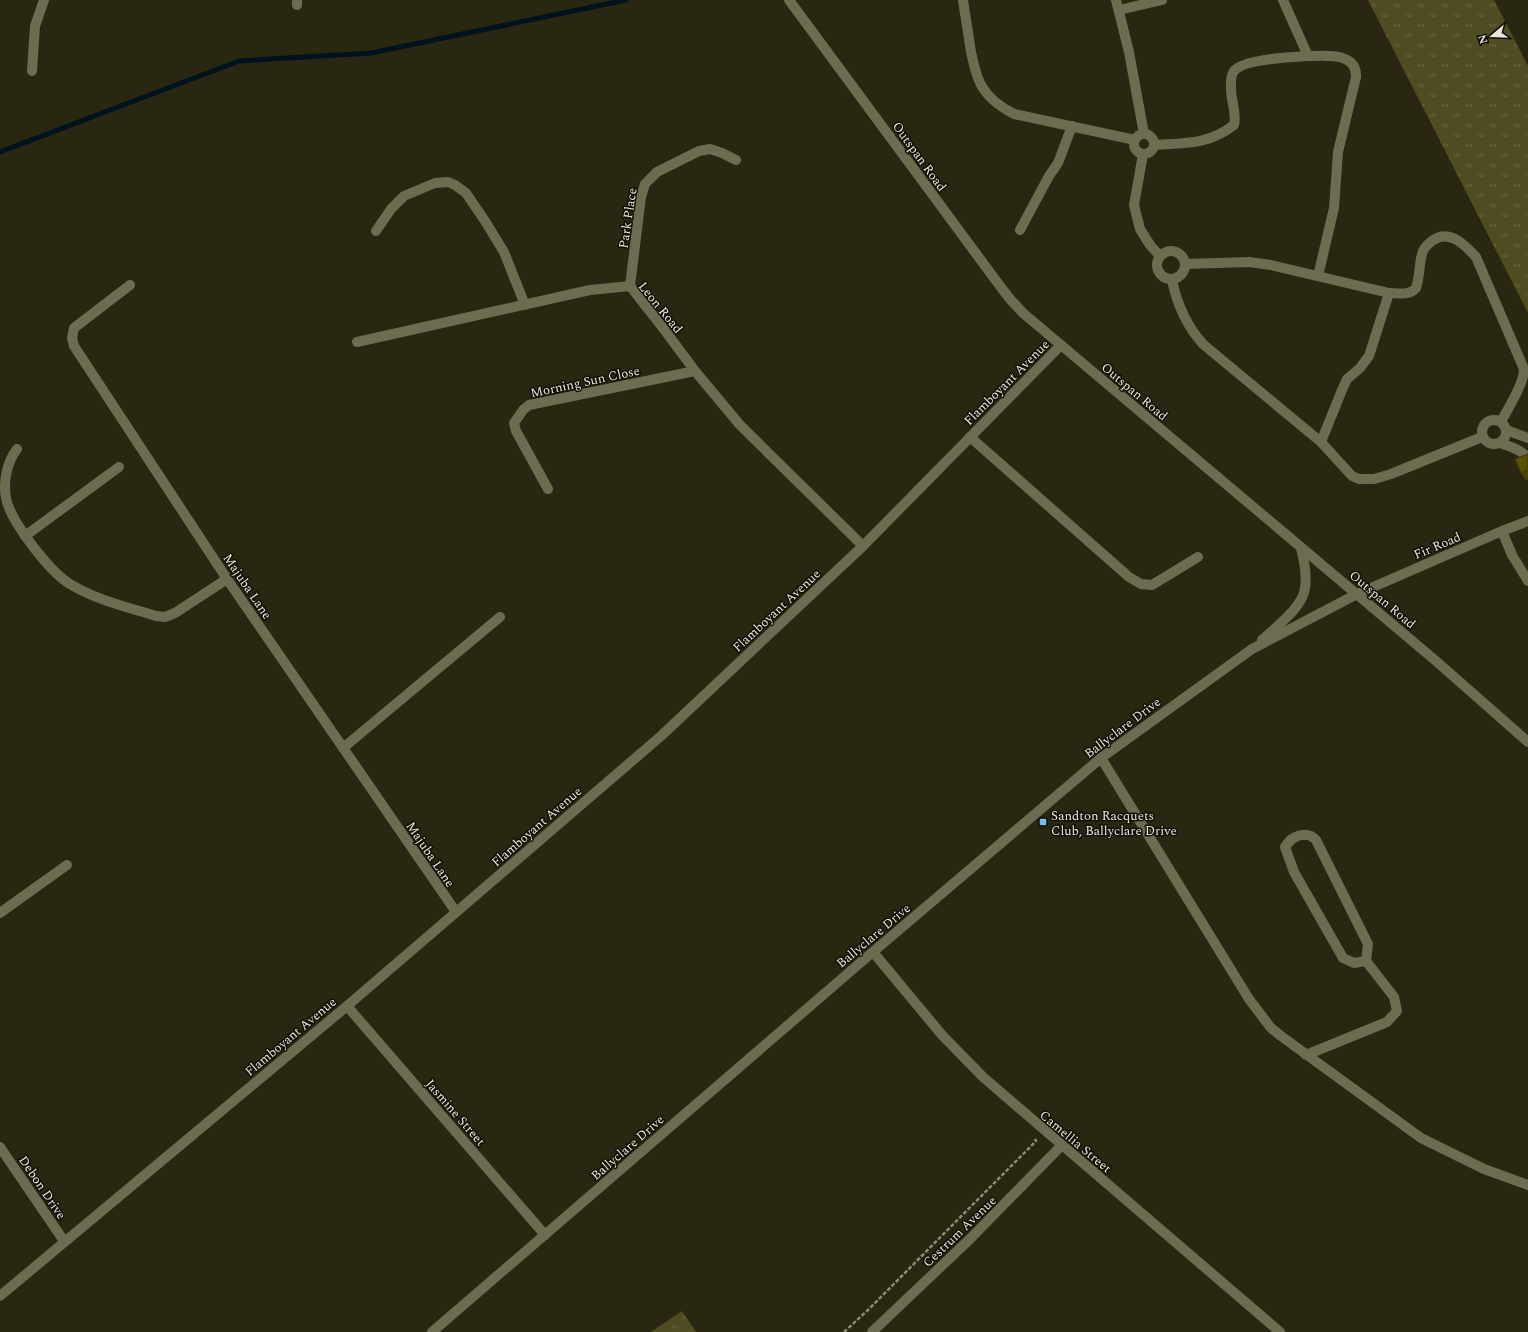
<svg xmlns="http://www.w3.org/2000/svg" width="1528" height="1332" font-family="Spectral,serif">
<style>
.grass{fill:url(#grass-tufts)}
.park{fill:url(#park-crowns)}
.lines{fill:none;stroke-linecap:round;stroke-linejoin:round}
.stream{stroke:#00121d;stroke-width:5}
.path{stroke:#8c8b79;stroke-width:2.5;stroke-dasharray:4 2;stroke-linecap:butt}
.minor{stroke:#6d6b50;stroke-width:10}
.wall{fill:#4b4502}
.building{fill:#575002;stroke:#3d3801}
.poi-dot{fill:#6dc2f3;stroke:#111007;stroke-width:1.5}
.labels{text-anchor:middle;stroke-width:3;stroke-linejoin:round;paint-order:stroke}
.street-label{font-size:13px;fill:#e8e7d9;stroke:#111007}
.poi-label{font-size:13px;fill:#e8e7d9;stroke:#111007;text-anchor:start}
</style>
<defs>
<pattern id="grass-tufts" width="24" height="20" patternUnits="userSpaceOnUse"><rect width="24" height="20" fill="#504c21"/><path d="M3 7l-1-3M5 7V3M7 7l1-3M15 17l-1-3M17 17v-4M19 17l1-3" fill="none" stroke="#696641"/></pattern>
<pattern id="park-crowns" width="20" height="18" patternUnits="userSpaceOnUse"><rect width="20" height="18" fill="#504c21"/><path d="M2 6a3 3 0 1 1 6 0M12 15a3 3 0 1 1 6 0" fill="none" stroke="#696641"/></pattern>
</defs>
<rect width="100%" height="100%" fill="#292711"/>
<!-- grass -->
<polygon class="grass" points="1368,0 1494,0 1528,66 1528,313"/>
<!-- park -->
<polygon class="park" points="682,1311 696,1332 651,1332"/>
<g class="lines">
<!-- stream -->
<polyline class="stream" points="0,152 239,61 371,53 626,0"/>
<!-- path -->
<polyline class="path" points="844,1332 868,1310 1036,1141 1035,1139"/>
<!-- minor -->
<g class="minor">
<polyline points="297,0 297,5"/>
<polyline points="789,0 997,282 1010,299 1023,313 1436,661 1528,742"/>
<path d="M 963,0 C 965,15 968,30 970,46 C 976,80 981,97 1014,114 L 1135,140"/>
<polyline points="1116,0 1129,52 1144,134"/>
<path d="M 1283,0 L 1308,56 C 1326,56 1357,52 1356,77 L 1338,152 L 1334,208 L 1318,276"/>
<polyline points="1119,10 1162,0"/>
<polyline points="32,71 35,26 44,0"/>
<circle cx="1144" cy="144" r="10"/>
<path d="M 1154,145 C 1185,143 1208,145 1234,125 C 1237,113 1231,101 1231,89 C 1231,83 1230,76 1234,71 C 1243,59 1292,57 1308,56"/>
<polyline points="1143,154 1134,205 1140,229 1150,245 1160,256"/>
<polyline points="1020,230 1049,176 1058,163 1072,126"/>
<polyline points="376,231 391,209 404,196 435,183 448,182 455,185 466,193 485,221 504,252 525,305"/>
<circle cx="1171" cy="265" r="14"/>
<path d="M 1186,264 L 1249,262 L 1271,265 L 1389,293 C 1399,293 1409,296 1416,288 C 1420,276 1419,265 1422,254 C 1423,249 1428,244 1432,241 C 1449,228 1465,245 1476,257 L 1524,369 C 1524,384 1508,408 1501,422"/>
<path d="M 1172,280 C 1177,304 1188,328 1204,345 L 1321,442 L 1352,476 L 1359,479 L 1374,479 L 1391,474 L 1482,437"/>
<polyline points="130,285 74,328 72,338 74,346 227,579 456,912"/>
<polyline points="630,286 641,197 645,184 657,172 699,151 710,149 722,153 736,160"/>
<polyline points="357,342 590,290 630,286 666,332 695,371 740,425 863,546"/>
<circle cx="1494" cy="432" r="12"/>
<polyline points="1506,430 1528,438"/>
<polyline points="970,437 1129,577 1141,584 1152,585 1198,557"/>
<polyline points="1321,442 1342,390 1347,379 1360,368 1369,356 1389,293"/>
<path d="M 1500,443 C 1511,447 1520,449 1528,458"/>
<path d="M 17,449 C 7,462 3,481 6,498 C 10,521 50,572 70,584 C 96,600 127,607 156,616 L 165,617 L 175,613 L 227,579"/>
<polyline points="548,489 516,431 514,423 523,410 529,405 695,371"/>
<polyline points="1502,531 1512,555 1528,581"/>
<polyline points="25,536 119,467"/>
<path d="M 1262,640 C 1276,627 1303,607 1305,588 C 1307,574 1304,561 1301,548"/>
<polyline points="343,748 500,617"/>
<polyline points="1101,758 1249,999 1271,1028 1281,1036 1421,1138 1484,1169 1528,1185"/>
<polyline points="0,913 67,865"/>
<polyline points="873,952 942,1035 983,1077 1280,1332"/>
<polyline points="347,1006 545,1235"/>
<path d="M 1306,1055 L 1387,1022 L 1397,1011 L 1394,997 L 1366,961 L 1368,944 L 1316,840 C 1314,838 1310,835 1307,835 C 1298,833 1289,840 1285,847 L 1294,872 L 1343,958 L 1354,963 L 1366,961"/>
<polyline points="0,1147 64,1241"/>
<polyline points="0,1296 347,1006 661,736 863,546 1061,345"/>
<polyline points="432,1332 867,957 1101,758 1252,649 1357,594 1502,531 1528,521"/>
<polyline points="872,1332 970,1239 1061,1146"/>
</g>
</g>
<!-- wall -->
<polygon class="wall" points="1528,454 1528,479 1526,480 1521,473"/>
<!-- building -->
<polygon class="building" points="1528,454 1528,470 1521,473 1515,459"/>
<!-- markers -->
<rect class="poi-dot" x="1039" y="818" width="8" height="8" rx="2"/>
<g class="labels">
<!-- street labels -->
<g class="street-label">
<text transform="translate(920 156) rotate(54)" y="5">Outspan Road</text>
<text transform="translate(627 218) rotate(-81)" y="5">Park Place</text>
<text transform="translate(661 307) rotate(51)" y="5">Leon Road</text>
<text transform="translate(585 381) rotate(-12)" y="5">Morning Sun Close</text>
<text transform="translate(1006 382) rotate(-45)" y="5">Flamboyant Avenue</text>
<text transform="translate(1135 391) rotate(40)" y="5">Outspan Road</text>
<text transform="translate(1437 545) rotate(-23)" y="5">Fir Road</text>
<text transform="translate(248 586) rotate(56)" y="5">Majuba Lane</text>
<text transform="translate(1383 599) rotate(40)" y="5">Outspan Road</text>
<text transform="translate(776 610) rotate(-43)" y="5">Flamboyant Avenue</text>
<text transform="translate(1122 727) rotate(-37)" y="5">Ballyclare Drive</text>
<text transform="translate(536 826) rotate(-41)" y="5">Flamboyant Avenue</text>
<text transform="translate(431 854) rotate(56)" y="5">Majuba Lane</text>
<text transform="translate(873 935) rotate(-40)" y="5">Ballyclare Drive</text>
<text transform="translate(290 1036) rotate(-40)" y="5">Flamboyant Avenue</text>
<text transform="translate(456 1112) rotate(49)" y="5">Jasmine Street</text>
<text transform="translate(1076 1141) rotate(40)" y="5">Camellia Street</text>
<text transform="translate(627 1147) rotate(-41)" y="5">Ballyclare Drive</text>
<text transform="translate(43 1187) rotate(56)" y="5">Debon Drive</text>
<text transform="translate(959 1231) rotate(-44)" y="5">Cestrum Avenue</text>
</g>
<!-- poi labels -->
<g class="poi-label">
<text x="1051" y="820">Sandton Racquets<tspan x="1051" dy="15">Club, Ballyclare Drive</tspan></text>
</g>
</g>
<!-- north arrow -->
<g transform="translate(1492 36) rotate(251)" stroke="#111007" stroke-width="3" paint-order="stroke">
<path d="M0-3L7 15L0 10L-7 15Z" fill="#e8e7d9"/>
<text y="-6" font-size="11" font-weight="bold" text-anchor="middle" fill="#e8e7d9">N</text>
</g>
</svg>
